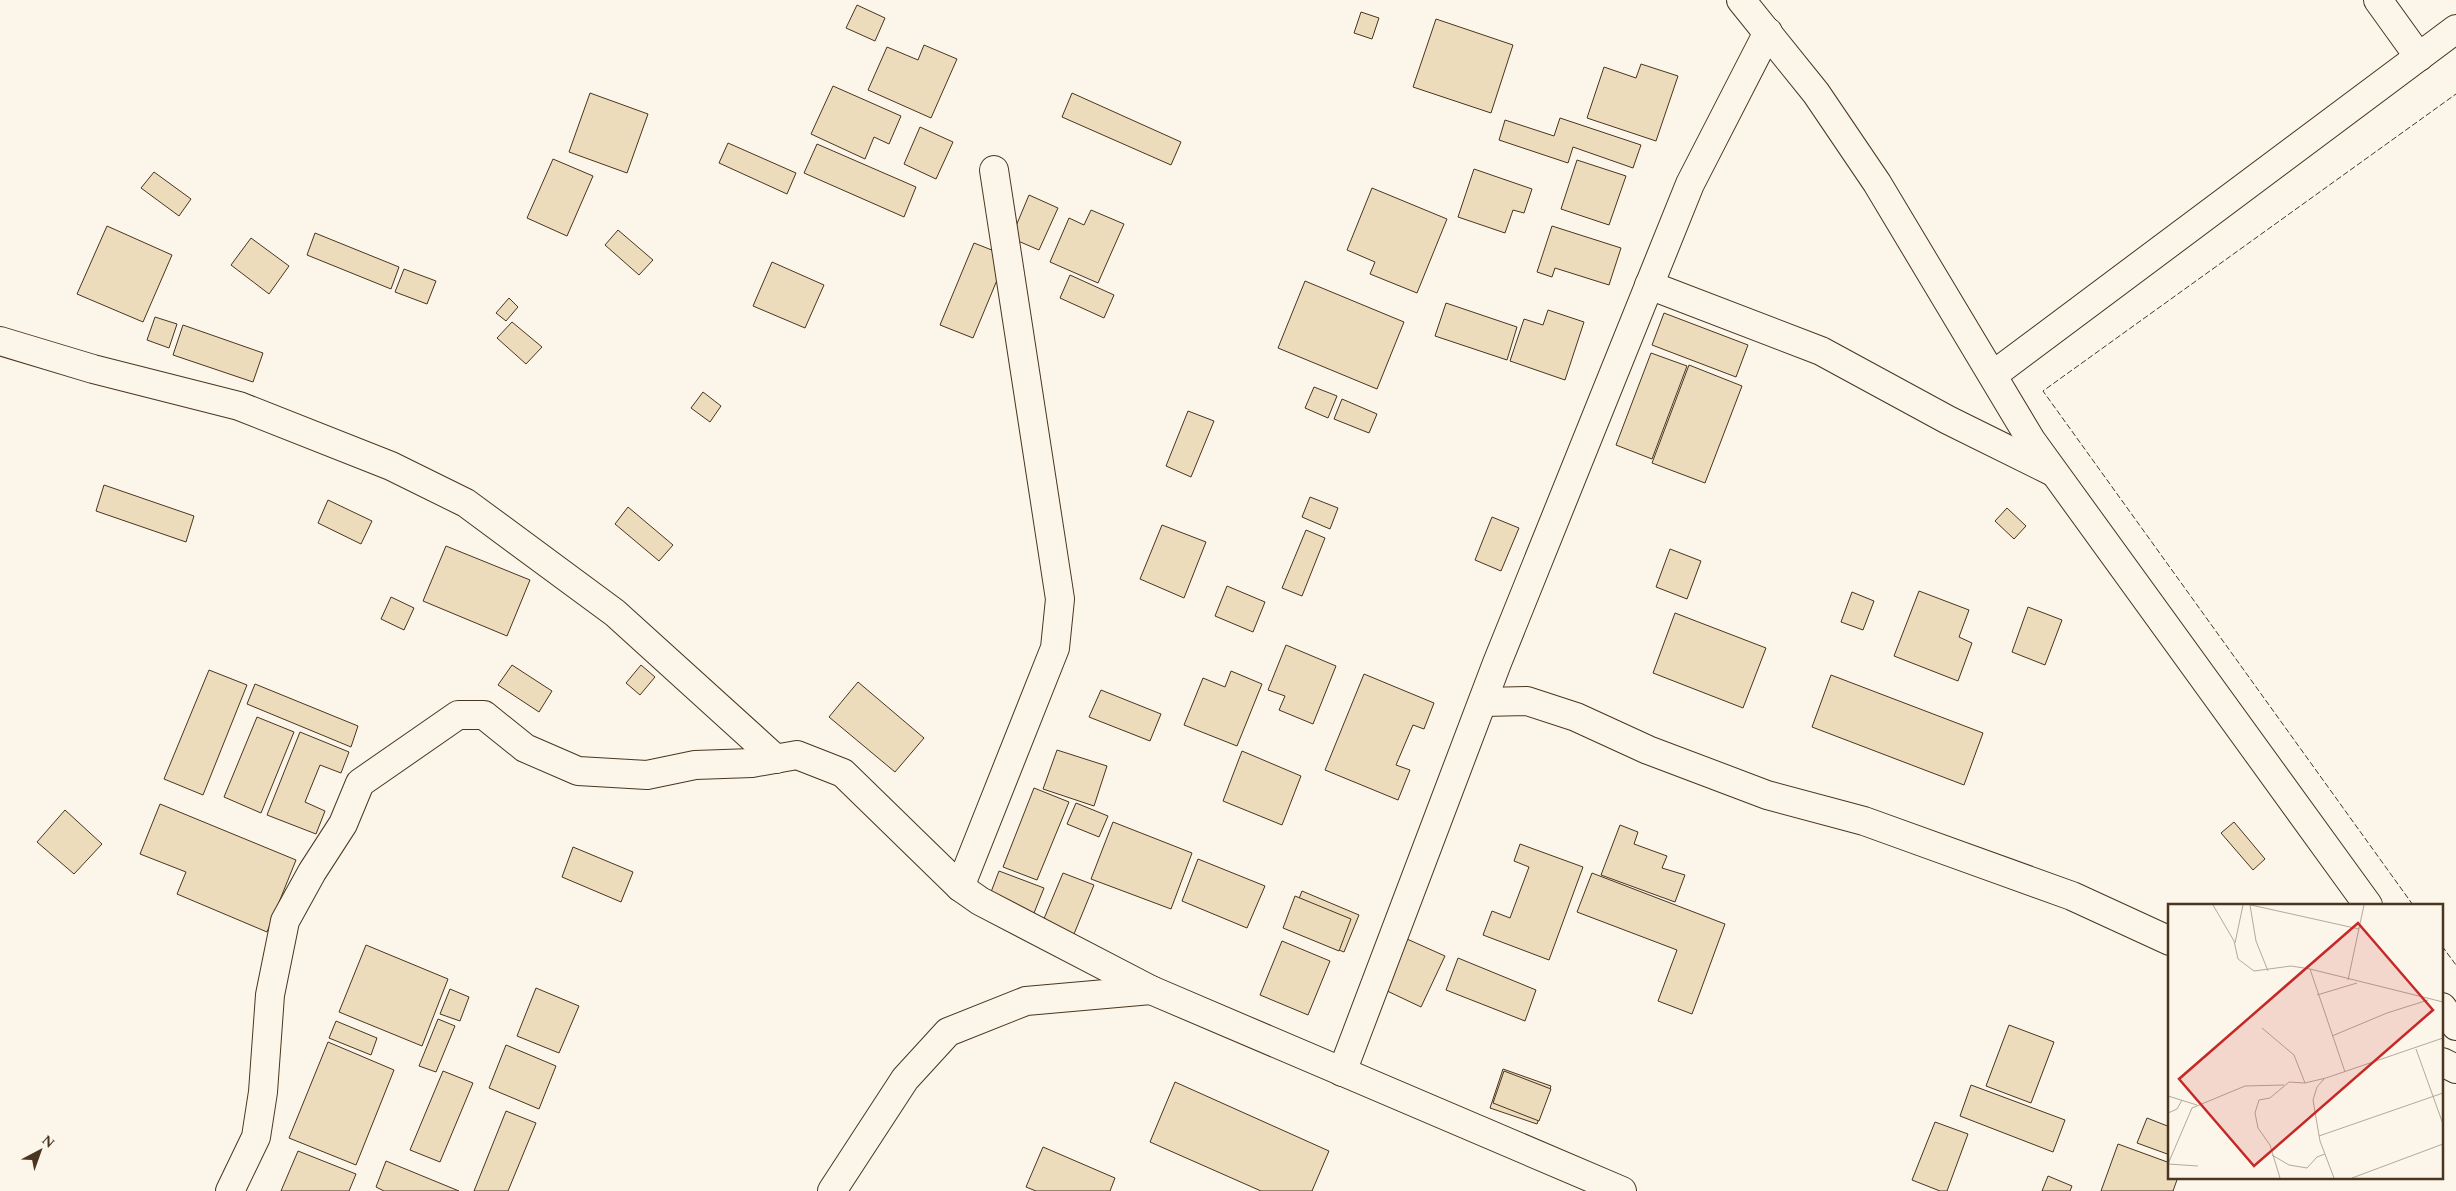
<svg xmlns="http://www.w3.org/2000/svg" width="2456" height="1191" font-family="Spectral,serif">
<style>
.building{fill:#ecdcbc;stroke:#4a3520}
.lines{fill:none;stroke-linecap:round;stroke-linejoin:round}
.street-casing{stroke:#4a3520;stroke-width:30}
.street{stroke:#fbf6e9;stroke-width:28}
.fence{stroke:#4a3520;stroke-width:1;stroke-dasharray:6 2.5;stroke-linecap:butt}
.inset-road{fill:none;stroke:#b4a999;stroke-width:1}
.view{fill:#c62828;fill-opacity:0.15;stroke:#c62828;stroke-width:2.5}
.inset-edge{fill:none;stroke:#4a3520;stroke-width:2.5}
</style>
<rect width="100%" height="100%" fill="#fbf6e9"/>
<!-- building -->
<g class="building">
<polygon points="857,5 885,18 875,41 846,28"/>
<polygon points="1361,12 1379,18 1372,39 1354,33"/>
<polygon points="1436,19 1513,45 1491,113 1413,87"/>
<polygon points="924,45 957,59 931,118 868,90 887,47 918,60"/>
<polygon points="1641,64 1678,76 1656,141 1587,118 1604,67 1636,78"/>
<polygon points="833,86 901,116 889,144 874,137 865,159 811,134"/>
<polygon points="590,93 648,114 627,173 569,152"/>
<polygon points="1072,93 1181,142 1171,165 1062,117"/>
<polygon points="1560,118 1641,145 1633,168 1573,147 1568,163 1499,140 1505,120 1554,136"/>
<polygon points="920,127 953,142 936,179 904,164"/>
<polygon points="728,143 796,173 787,194 719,163"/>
<polygon points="817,144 916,187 904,217 804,173"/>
<polygon points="553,159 593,176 567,236 527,218"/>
<polygon points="1577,160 1626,176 1609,225 1561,209"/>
<polygon points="1474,169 1532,189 1524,213 1513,210 1505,233 1458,217"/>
<polygon points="154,172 191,199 179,216 141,188"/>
<polygon points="1372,188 1447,219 1417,293 1370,274 1375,262 1347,250"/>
<polygon points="1029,195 1058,208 1039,250 1011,238"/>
<polygon points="1091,210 1124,224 1098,283 1050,262 1069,218 1084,225"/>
<polygon points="107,226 172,255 143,322 77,294"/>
<polygon points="1552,226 1621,248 1609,285 1555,268 1552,277 1537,272"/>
<polygon points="618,230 653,260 639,275 605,245"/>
<polygon points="315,233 399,267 391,289 307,255"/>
<polygon points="251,238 289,266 269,294 231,265"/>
<polygon points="974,243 1007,256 973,338 940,325"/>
<polygon points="772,262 824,285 805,328 753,306"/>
<polygon points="404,269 436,281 427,304 395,292"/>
<polygon points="1070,275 1114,295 1104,318 1060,298"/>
<polygon points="1305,281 1404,322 1377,389 1278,348"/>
<polygon points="509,298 518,307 506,321 496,313"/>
<polygon points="1446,303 1517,327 1507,360 1435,336"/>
<polygon points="1548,310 1584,322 1565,380 1510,361 1524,319 1543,325"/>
<polygon points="1664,313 1748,345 1736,377 1652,345"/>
<polygon points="155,317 177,324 169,348 147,340"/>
<polygon points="512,322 542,347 526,364 497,338"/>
<polygon points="183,325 263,353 253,382 173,355"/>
<polygon points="1651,353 1687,366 1652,459 1616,445"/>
<polygon points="1689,365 1742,386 1705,483 1652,463"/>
<polygon points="1314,387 1337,396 1328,418 1305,408"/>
<polygon points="703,392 721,406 710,422 691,408"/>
<polygon points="1342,399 1377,414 1369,433 1334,419"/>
<polygon points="1188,411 1214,421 1191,477 1166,466"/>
<polygon points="104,485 194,516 186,542 96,511"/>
<polygon points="1310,497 1338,508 1330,529 1302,517"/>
<polygon points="328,500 372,521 361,544 318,523"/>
<polygon points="628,507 673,545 659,561 615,524"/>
<polygon points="2007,508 2026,526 2014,539 1995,521"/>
<polygon points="1492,517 1519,528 1501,571 1475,560"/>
<polygon points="1162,525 1206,542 1184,598 1140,579"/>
<polygon points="1306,530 1325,538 1302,596 1282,588"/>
<polygon points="446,546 530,580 507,636 423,601"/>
<polygon points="1670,549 1701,561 1687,599 1656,587"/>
<polygon points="1227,586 1265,602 1253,632 1215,616"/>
<polygon points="1919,591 1969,610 1959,637 1972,643 1958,681 1894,656"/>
<polygon points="1852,592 1874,601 1863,630 1841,622"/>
<polygon points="391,597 414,608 404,630 381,619"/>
<polygon points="2028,607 2062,620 2045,665 2012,652"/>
<polygon points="1675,613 1766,648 1743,708 1653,673"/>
<polygon points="1286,645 1336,666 1313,724 1279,710 1285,696 1268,690"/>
<polygon points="512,665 552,691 539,712 498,685"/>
<polygon points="641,665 655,677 640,695 626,683"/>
<polygon points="209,670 247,685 203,795 164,779"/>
<polygon points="1231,671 1262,684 1237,746 1184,725 1203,678 1225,687"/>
<polygon points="1364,674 1434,703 1424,729 1413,725 1396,765 1410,770 1398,800 1325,770"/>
<polygon points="1831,675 1983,733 1964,785 1812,727"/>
<polygon points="858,682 924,738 895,772 829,717"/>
<polygon points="255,684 358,726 351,747 247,704"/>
<polygon points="1101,690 1161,714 1150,741 1089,717"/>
<polygon points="257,717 294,732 261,813 224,797"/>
<polygon points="300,732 349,752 341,773 320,765 305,802 325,811 316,834 267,815"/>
<polygon points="1057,750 1107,766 1094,806 1043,789"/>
<polygon points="1242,751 1301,776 1282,825 1223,801"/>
<polygon points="1034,788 1069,802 1037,880 1003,867"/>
<polygon points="1076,803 1108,816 1099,837 1067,824"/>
<polygon points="160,804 296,860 267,932 177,894 186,872 140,854"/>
<polygon points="65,810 102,844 74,874 37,842"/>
<polygon points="1113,822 1192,853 1171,909 1091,879"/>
<polygon points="2234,822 2265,859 2253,870 2221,833"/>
<polygon points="1620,825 1638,832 1634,844 1667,856 1662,868 1685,875 1675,902 1601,875"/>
<polygon points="1520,844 1583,867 1549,960 1483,935 1492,911 1510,918 1529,867 1514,861"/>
<polygon points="573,847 633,872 621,902 562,877"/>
<polygon points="1198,859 1265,886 1247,928 1182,901"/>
<polygon points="999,871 1044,888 1032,918 988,900"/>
<polygon points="1063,873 1094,885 1074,934 1043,921"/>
<polygon points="1592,873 1725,924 1692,1014 1658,1001 1677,950 1577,912"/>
<polygon points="1302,891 1359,915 1344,952 1287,929"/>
<polygon points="1295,896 1351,919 1339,951 1283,928"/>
<polygon points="1407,939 1445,956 1421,1007 1383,989"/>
<polygon points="1282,941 1330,961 1308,1015 1260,995"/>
<polygon points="366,945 448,979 422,1046 339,1012"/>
<polygon points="1458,958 1536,990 1525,1021 1446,990"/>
<polygon points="536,988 579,1006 559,1053 517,1036"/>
<polygon points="450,989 469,997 460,1021 440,1014"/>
<polygon points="438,1019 455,1026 436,1072 419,1066"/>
<polygon points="336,1021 377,1038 371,1055 329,1038"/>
<polygon points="2009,1025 2054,1042 2031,1103 1986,1086"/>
<polygon points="328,1042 394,1070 356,1165 289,1138"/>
<polygon points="506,1045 556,1066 539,1109 489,1088"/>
<polygon points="1503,1069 1551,1086 1537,1124 1490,1108"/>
<polygon points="443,1071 473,1083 440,1162 410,1150"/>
<polygon points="1504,1071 1551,1089 1539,1121 1493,1103"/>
<polygon points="1175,1082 1329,1151 1312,1191 1261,1191 1150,1142"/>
<polygon points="1971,1085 2065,1120 2053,1152 1960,1116"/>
<polygon points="506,1111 536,1123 508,1191 474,1191"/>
<polygon points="2147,1118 2170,1127 2170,1155 2137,1143"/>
<polygon points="1935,1122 1968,1134 1947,1191 1940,1191 1912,1180"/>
<polygon points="2118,1144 2170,1163 2170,1177 2178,1177 2173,1191 2101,1191"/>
<polygon points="1043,1147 1115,1178 1110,1191 1036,1191 1026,1187"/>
<polygon points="298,1151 356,1174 349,1191 281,1191"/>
<polygon points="386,1161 459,1191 384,1191 376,1187"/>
<polygon points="2048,1176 2072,1186 2070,1191 2042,1191"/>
</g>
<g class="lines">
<!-- street casing -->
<g class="street-casing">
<g id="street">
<polyline points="1741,0 1816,93 1877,183 2031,440 2368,905"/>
<polyline points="2378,0 2419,57"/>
<polyline points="1649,285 1821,351 1948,420 2053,472"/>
<polyline points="0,341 93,369 239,406 391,466 466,503 615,613 776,759"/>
<polyline points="1993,375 2456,29"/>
<polyline points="1484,702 1527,701 1576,717 1648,750 1767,795 1864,821 2072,896 2170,941"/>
<polyline points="960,887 1055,648 1060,599 994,170"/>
<polyline points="2442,1007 2456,1026"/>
<polyline points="2442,1062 2456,1069"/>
<polyline points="1342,1072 1497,663 1690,184 1768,32"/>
<polyline points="230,1191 256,1137 263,1092 270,995 285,921 312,872 343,824 360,783 458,715 484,715 525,748 578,771 647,775 695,765 752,763 797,755 843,773 960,887 980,901 1151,990 1622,1191"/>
<polyline points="832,1191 905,1079 948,1032 1026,1001 1151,990"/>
</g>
</g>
<!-- street -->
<use href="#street" class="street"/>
<!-- fence -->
<g class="fence">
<polyline points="2413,905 2043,391 2456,94"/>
<polyline points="2442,946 2456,965"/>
</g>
</g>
<!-- overview -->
<g transform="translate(2168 904)">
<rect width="275" height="275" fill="#fbf6e9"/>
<path class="inset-road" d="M 45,1 L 66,37 L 70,55 L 86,67 L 123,62 L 142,65 L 275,98M 82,1 L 88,37 L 100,67M 83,1 L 191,25M 67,39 L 75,1M 142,65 L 177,168M 180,76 L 196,1M 149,91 L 189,79M 94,124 L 126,151 L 137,179M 164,132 L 219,109 L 260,96M 248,145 L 275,220M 156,175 L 149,183 L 145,196 L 152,237 L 166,274M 0,192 L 29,201M 0,209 L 9,205 L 14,196M 151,232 L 275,189M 104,251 L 121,261 L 139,264 L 149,253 L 157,250M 0,260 L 24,204 L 77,182 L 116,181M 0,260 L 30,262M 112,274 L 102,241 L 90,224 L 87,209 L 91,196 L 102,194 L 121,178 L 137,179 L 158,174 L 275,134M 184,274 L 275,240"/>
<path class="view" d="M 190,19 L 265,106 L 86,262 L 11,175 Z"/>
<rect width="275" height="275" class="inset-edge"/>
</g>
<!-- north arrow -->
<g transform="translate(40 1151) rotate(41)" stroke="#fbf6e9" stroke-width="4" paint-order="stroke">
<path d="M0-4L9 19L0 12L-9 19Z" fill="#4a3520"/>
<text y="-8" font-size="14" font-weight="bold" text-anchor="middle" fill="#4a3520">N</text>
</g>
</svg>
